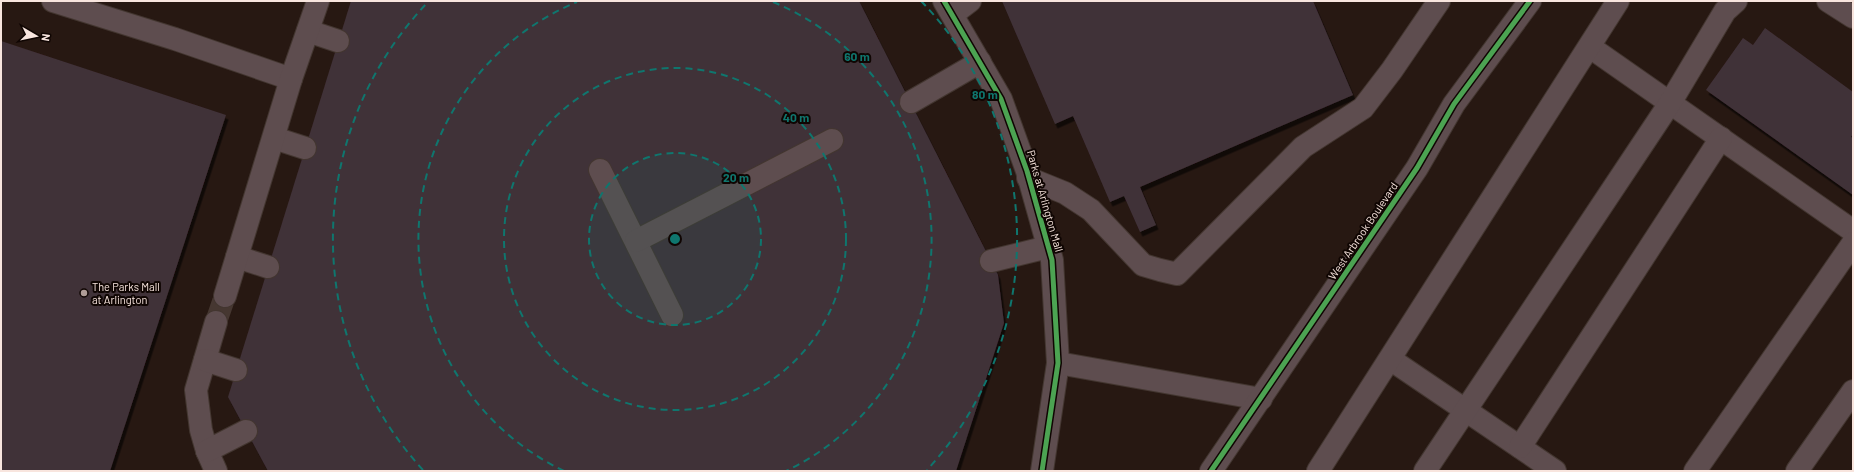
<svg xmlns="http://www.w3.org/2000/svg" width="1854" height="472" font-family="Barlow,sans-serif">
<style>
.building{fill:#413138;filter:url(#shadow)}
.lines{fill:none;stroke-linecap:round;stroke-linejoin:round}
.minor-tunnel{stroke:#463731;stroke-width:22;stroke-dasharray:22 11;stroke-linecap:butt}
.minor-casing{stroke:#433630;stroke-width:24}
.minor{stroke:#5e4d4f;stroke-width:22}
.cycleway-casing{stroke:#0f0502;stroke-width:8}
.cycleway{stroke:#4ca352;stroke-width:5}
.ring{fill:none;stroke:#0f766e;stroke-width:2;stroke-dasharray:7 5}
.poi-dot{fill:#af9d97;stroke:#0f0502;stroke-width:1.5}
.labels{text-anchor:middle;stroke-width:4;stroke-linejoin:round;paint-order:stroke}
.street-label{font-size:11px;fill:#f8e5de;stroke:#0f0502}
.poi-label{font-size:11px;fill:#f8e5de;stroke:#0f0502;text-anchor:start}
.centre{fill:#0f766e;stroke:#0f0502;stroke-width:2}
.ring-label{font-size:12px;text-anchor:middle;font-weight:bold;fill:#0f766e;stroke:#0f0502;stroke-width:4;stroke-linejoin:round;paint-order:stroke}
</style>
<defs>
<filter id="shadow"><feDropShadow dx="2.5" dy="4.5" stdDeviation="0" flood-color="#0009"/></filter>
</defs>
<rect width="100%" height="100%" fill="#271812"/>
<!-- building -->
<g class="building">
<polygon points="351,1 859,1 998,275 1004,323 956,471 268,471 228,397"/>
<polygon points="1002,1 1313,1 1353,95 1140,187 1156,225 1140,232 1124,196 1110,202 1073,116 1055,124"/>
<polygon points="1765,28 1853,92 1853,134 1851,137 1853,138 1853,195 1706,90 1743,38 1753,45"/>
<polygon points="1,41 226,115 110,471 1,471"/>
</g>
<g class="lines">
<!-- minor-tunnel -->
<polyline class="minor-tunnel" points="216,322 225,296"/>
<!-- minor casing -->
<g class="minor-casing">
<g id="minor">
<polyline points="53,1 175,39 291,79"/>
<polyline points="944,1 1001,99 1027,171 1052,260 1058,363 1042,471"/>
<polyline points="1828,1 1853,17"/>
<polyline points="953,14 970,1"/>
<polyline points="308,31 338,41"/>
<polyline points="1590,47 1853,231"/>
<polyline points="911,102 980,62"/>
<polyline points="274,138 305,148"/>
<polyline points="600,170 672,315"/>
<polyline points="1028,178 1065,193 1091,210 1143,265 1160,270 1177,274 1303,147 1363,108 1392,70 1439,1"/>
<polyline points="636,241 832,140"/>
<polyline points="237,257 268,267"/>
<polyline points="991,261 1048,247"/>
<polyline points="225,296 291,79 318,1"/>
<polyline points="216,322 196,390 201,430 207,451 216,471"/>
<polyline points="1390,359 1555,471"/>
<polyline points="205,360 236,370"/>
<polyline points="1058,363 1261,399"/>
<polyline points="1520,447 1721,138"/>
<polyline points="207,451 246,431"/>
<polyline points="1211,471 1417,168 1454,104 1530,1"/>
<polyline points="1318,471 1618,1"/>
<polyline points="1425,471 1670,103 1725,11 1736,1"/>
<polyline points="1695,471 1853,243"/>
<polyline points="1797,471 1853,391"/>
</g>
</g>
<!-- minor -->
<use href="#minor" class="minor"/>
<!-- cycleway casing -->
<g class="cycleway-casing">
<g id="cycleway">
<polyline points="944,1 1001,99 1027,171 1052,260 1058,363 1042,471"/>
<polyline points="1211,471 1417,168 1454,104 1530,1"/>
</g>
</g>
<!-- cycleway -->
<use href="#cycleway" class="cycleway"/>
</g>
<!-- distance rings -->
<circle cx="675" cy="239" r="86" fill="#0f766e" fill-opacity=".12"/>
<g class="ring">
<circle cx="675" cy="239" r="86"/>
<circle cx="675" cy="239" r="171"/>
<path d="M564 471A257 257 0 0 1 577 2M773 2A257 257 0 0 1 786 471"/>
<path d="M423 470A342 342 0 0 1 429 1M921 1A342 342 0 0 1 927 470"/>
</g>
<!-- markers -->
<circle class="poi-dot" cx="84" cy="293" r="4"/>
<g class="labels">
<!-- street labels -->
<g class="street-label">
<text transform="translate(1045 201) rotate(74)" y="4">Parks at Arlington Mall</text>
<text transform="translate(1363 231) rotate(-56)" y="4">West Arbrook Boulevard</text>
</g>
<!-- poi labels -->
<g class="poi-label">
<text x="92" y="291">The Parks Mall<tspan x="92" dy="13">at Arlington</tspan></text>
</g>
</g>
<circle cx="675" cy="239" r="6" class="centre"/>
<g class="ring-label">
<text x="857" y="61">60 m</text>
<text x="985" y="99">80 m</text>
<text x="796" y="122">40 m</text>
<text x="736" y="182">20 m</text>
</g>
<!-- border -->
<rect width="1854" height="472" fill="none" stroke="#f8e5de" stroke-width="4"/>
<!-- north arrow -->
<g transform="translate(36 36) rotate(99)" stroke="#0f0502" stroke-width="3" paint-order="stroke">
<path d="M0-3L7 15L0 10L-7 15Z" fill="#f8e5de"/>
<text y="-6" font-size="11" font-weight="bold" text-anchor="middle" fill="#f8e5de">N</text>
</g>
</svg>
